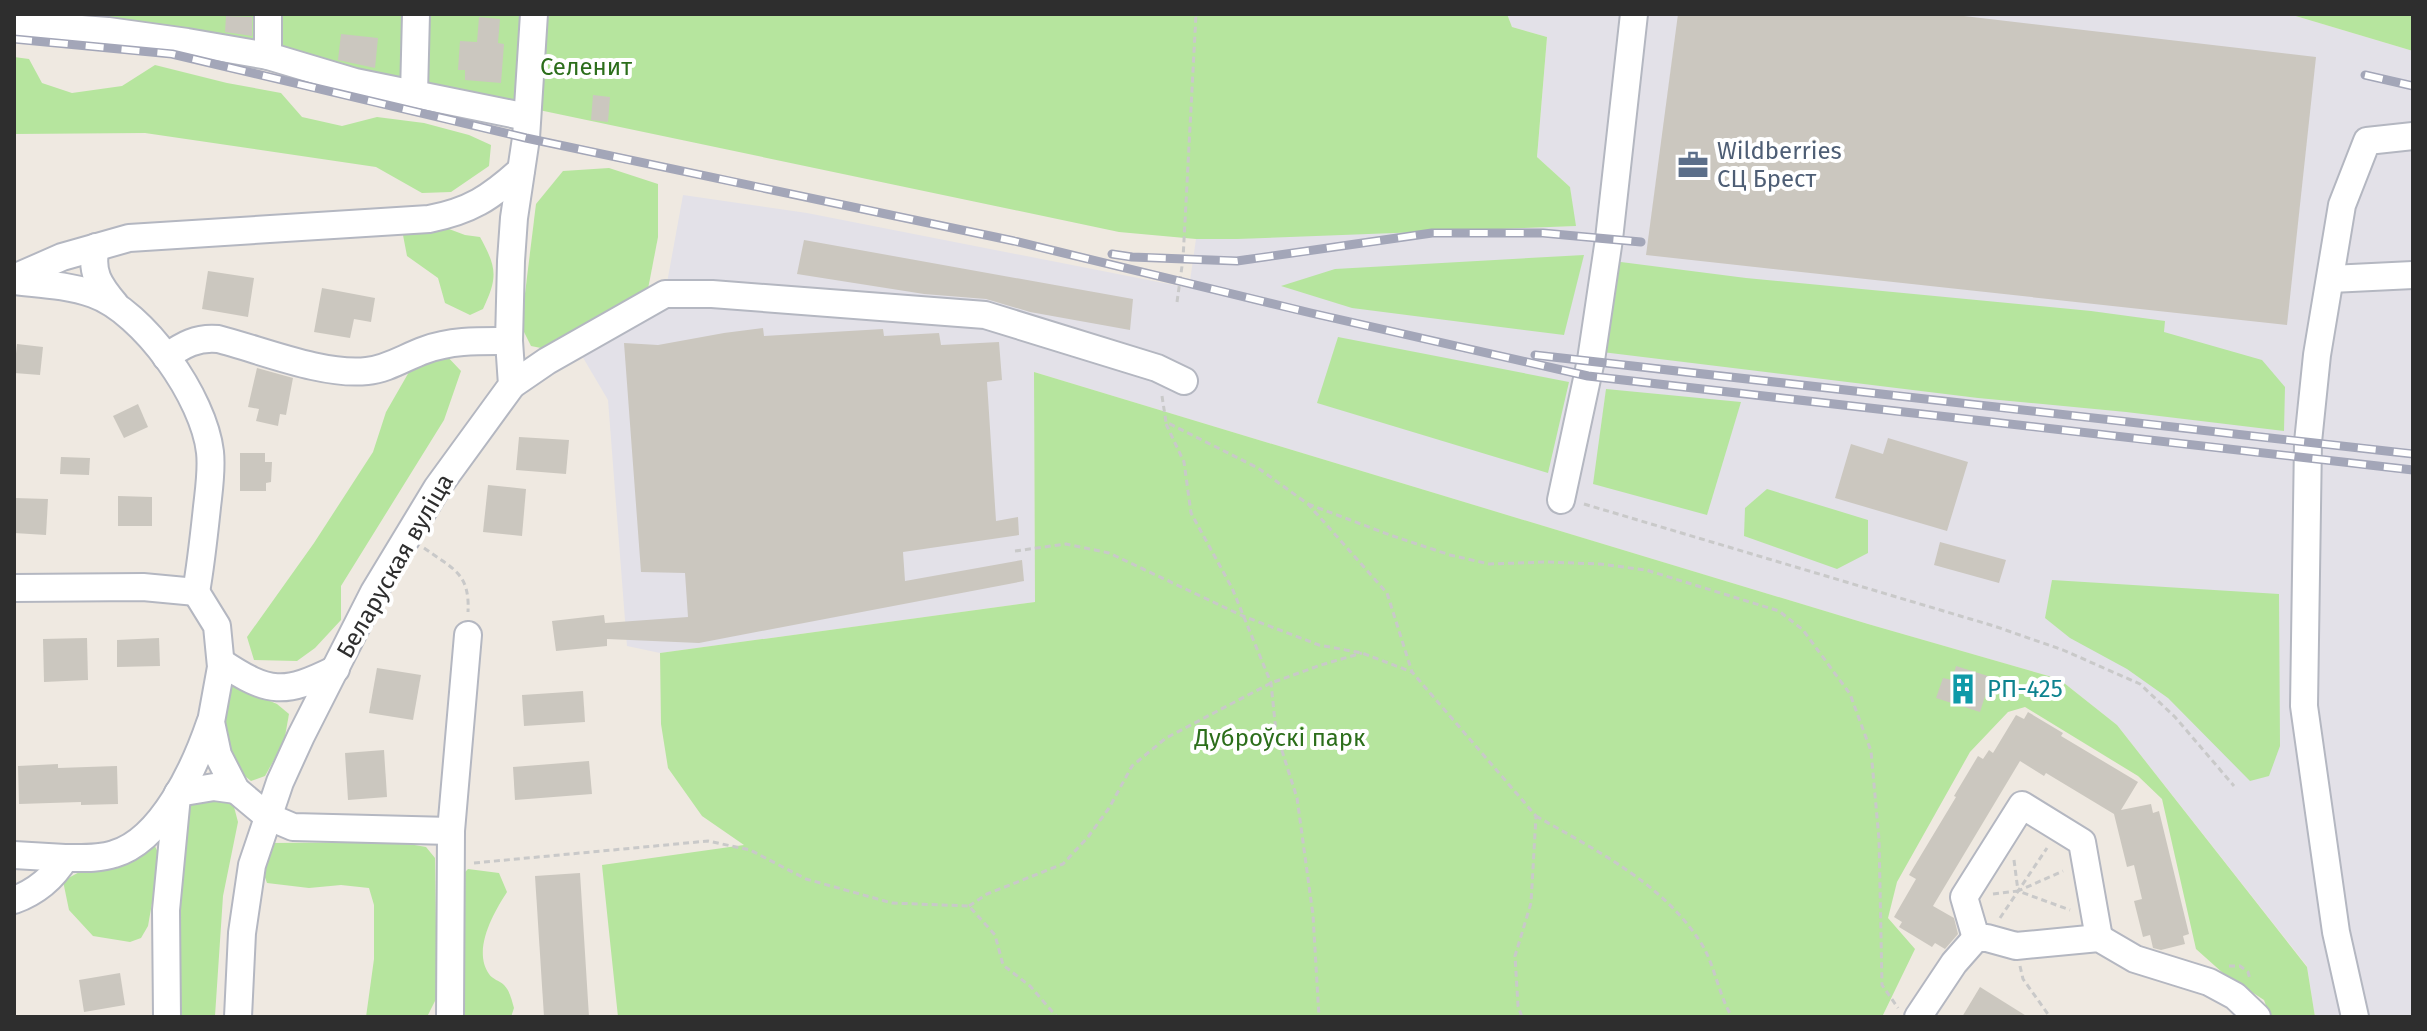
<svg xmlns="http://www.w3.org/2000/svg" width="2427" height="1031" font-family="'Fira Sans',sans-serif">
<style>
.industrial{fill:#e3e1e8}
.green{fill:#b6e59e}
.building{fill:#cbc7bf}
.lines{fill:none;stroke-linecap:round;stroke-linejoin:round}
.minor-casing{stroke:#b4b7c1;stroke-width:30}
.path{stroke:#c9c9c9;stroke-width:3;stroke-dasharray:6 4;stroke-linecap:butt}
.minor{stroke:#fff;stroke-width:26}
.rail-casing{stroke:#a3a6b8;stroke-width:9}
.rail{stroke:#fff;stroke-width:6;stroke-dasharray:18;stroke-linecap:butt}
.labels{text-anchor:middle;stroke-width:8;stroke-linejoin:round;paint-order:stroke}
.park-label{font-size:24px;fill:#2c6e1b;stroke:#fff}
.service-label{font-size:24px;fill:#4e5e75;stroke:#fff;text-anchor:start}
.street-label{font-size:24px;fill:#2e2e2e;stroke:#fff}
.culture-label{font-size:24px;fill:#0d838f;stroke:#fff;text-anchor:start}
</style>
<rect width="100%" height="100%" fill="#efe9e1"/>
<!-- industrial -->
<polygon class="industrial" points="1507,14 2289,14 2413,51 2413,1017 2315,1017 2307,966 2117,725 2059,679 1868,624 1034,372 1035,602 660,653 627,646 608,400 575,344 665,294 683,195 807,213 1189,288 1196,239 1575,226 1570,187 1537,157 1547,37 1512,27"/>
<!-- green -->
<g class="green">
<polygon points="14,14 1507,14 1512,27 1547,37 1537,157 1570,187 1576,226 1237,239 1196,239 1119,232 135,25"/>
<polygon points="2289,14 2413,14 2413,51"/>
<polygon points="14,57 29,59 42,83 72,93 122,86 155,65 227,83 281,93 302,117 342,126 377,117 424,123 469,135 491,145 489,166 451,192 422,193 376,167 145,133 14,134"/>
<polygon points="609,168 658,184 658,237 648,289 546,349 531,346 521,326 536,204 563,171"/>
<path d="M 413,224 L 441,226 L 465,235 L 480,237 C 497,268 498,277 483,309 L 470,315 L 445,303 L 438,278 L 407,256 L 403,235 Z"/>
<polygon points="1584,255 1564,335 1352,308 1281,286 1335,269"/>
<polygon points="1613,261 1746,278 2091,311 2165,321 2164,332 2262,360 2285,387 2284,431 2126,412 1978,398 1602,352"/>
<polygon points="1338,337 1569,382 1548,473 1317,403"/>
<polygon points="444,353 461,371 444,420 341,586 341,620 315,648 297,661 254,660 247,637 314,543 373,452 386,412 413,365"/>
<polygon points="1034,372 1868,624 2059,679 2117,725 2307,967 2315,1017 2270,1017 2264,1000 2224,974 2196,949 2162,799 2138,776 2025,707 2008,712 1970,752 1897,882 1888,918 1915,949 1882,1017 618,1017 602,865 744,845 702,816 668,768 661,724 660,653 1035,602"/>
<polygon points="1606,389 1741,402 1707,515 1593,484"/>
<polygon points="1767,489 1868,520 1868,553 1837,569 1744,536 1745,508"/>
<polygon points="2052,580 2279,594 2280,746 2269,776 2250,781 2168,698 2127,669 2070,638 2045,618"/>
<polygon points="227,682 277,704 289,714 284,742 265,776 251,781 231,765 224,730"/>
<polygon points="200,792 233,803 238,822 223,896 215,1016 173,1017 174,879 186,805"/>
<polygon points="398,842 426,847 435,858 437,997 427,1017 366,1017 374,959 374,905 369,888 341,885 309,888 267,883 261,866 270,843"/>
<polygon points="154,844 160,857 148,926 141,938 130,942 93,936 69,910 63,881 83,870 115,869 137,847"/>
<path d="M 468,869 L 499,873 L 507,892 C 494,912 472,950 489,974 C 492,979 500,981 504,985 C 510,991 512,1001 514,1008 L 511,1017 L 456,1017 L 459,878 Z"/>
</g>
<!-- building -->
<g class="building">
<polygon points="1678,14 1947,14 2316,57 2287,325 1646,255"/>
<polygon points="226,16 252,17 252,36 225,32"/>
<polygon points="479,17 500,19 498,43 504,44 501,83 465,80 465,70 458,70 460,41 477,42"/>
<polygon points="341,34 378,38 375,68 338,60"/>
<polygon points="593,95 610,97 608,122 591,120"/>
<polygon points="804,240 1133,299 1130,330 1030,312 986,299 924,294 797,274"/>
<polygon points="208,271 254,278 248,317 202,309"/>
<polygon points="322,288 375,298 371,322 354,319 350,338 314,332"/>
<polygon points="763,328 764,336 883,329 884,336 939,333 941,345 999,342 1002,380 987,382 996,521 1018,517 1019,535 903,552 905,581 1022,560 1024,581 699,643 607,639 607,646 556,651 552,621 604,615 605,623 688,617 685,573 641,572 624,343 658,345 724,333"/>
<polygon points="17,344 43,347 40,375 14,373"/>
<polygon points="257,368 293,378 286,415 280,414 278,426 256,421 259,409 248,407"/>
<polygon points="138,404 148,427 124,438 113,416"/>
<polygon points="519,437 569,440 566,474 516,470"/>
<polygon points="1888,438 1968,462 1947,531 1835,498 1851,444 1883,454"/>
<polygon points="240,453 265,453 265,462 272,462 271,482 266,483 266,491 240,491"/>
<polygon points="61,457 90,458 89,475 60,474"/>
<polygon points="488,485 526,489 522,536 483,532"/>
<polygon points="118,496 152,497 152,526 118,526"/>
<polygon points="14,498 48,499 46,535 14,533"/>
<polygon points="1940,542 2006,560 1999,583 1934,565"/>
<polygon points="87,638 88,680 44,682 43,639"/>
<polygon points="159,638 160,666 117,667 117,640"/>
<polygon points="1956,666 1991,677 1980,712 1936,698 1943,678 1952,680"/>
<polygon points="377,668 421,675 413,720 369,713"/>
<polygon points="583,691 585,722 524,726 522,695"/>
<polygon points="2028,712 2063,733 2061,736 2138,782 2121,810 2151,804 2153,813 2159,811 2189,934 2183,936 2185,944 2161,950 2153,948 2150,935 2143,937 2134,901 2142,899 2134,865 2127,867 2114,814 2046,773 2044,776 2020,761 1933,906 1954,918 1958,934 1945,949 1935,943 1932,947 1899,927 1902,922 1894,917 1916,879 1909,875 1956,797 1954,796 1978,756 1983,759 1989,750 1993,753 2016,715 2024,719"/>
<polygon points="384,750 387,797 348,800 345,753"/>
<polygon points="589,761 592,794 515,800 513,767"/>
<polygon points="58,764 58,768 117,766 118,804 81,805 81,802 19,804 18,766"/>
<polygon points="580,873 589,1017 544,1017 535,876"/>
<polygon points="120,973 125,1005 84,1012 79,980"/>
<polygon points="1980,987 2028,1017 1962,1017"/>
</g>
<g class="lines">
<!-- minor casing -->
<g class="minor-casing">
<g id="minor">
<polyline points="268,14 268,56"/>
<polyline points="14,24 108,31 187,42 268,56 355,82 527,117"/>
<polyline points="414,94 416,14"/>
<path d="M 96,247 C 90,272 99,285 115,304"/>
<path d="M 14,278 L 62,257 L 129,238 L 429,219 C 470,211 490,198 521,170"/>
<polyline points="2331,279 2413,275"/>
<path d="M 14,281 C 40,284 68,285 93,294 C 144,312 204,398 210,452 C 212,470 209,489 207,507 C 204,535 201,564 196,592"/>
<path d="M 166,357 C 183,345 197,337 218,339 C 261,350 324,376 367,371 C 388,369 405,357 425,350 C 452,340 480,341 509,341"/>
<polyline points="512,385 547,361 665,294 712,294 985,315 1157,368 1184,381"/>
<polyline points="1561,500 1591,360 1609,239 1634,14"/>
<polyline points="14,588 143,587 196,592"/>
<polyline points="196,592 217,626 221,667 211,722 218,755 236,790 267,816 293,827 451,831"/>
<path d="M 221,662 C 269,694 284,695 336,669"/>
<polyline points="178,793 214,787 236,790"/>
<polyline points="14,855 65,858"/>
<path d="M 14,900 C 36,892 53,878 65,858 C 81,858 99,859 114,854 C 162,840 195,767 210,723"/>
<polyline points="1976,938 1964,897 2022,805 2082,842 2099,938"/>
<polyline points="167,1017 166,910 177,796"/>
<polyline points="238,1017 242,933 252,865 280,782 301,736 374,592 437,488 512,385 509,341 511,261 514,218 526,138 534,14"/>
<polyline points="450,1017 451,831 468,635"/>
<polyline points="1918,1017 1954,963 1976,938 1987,938 2016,946 2099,938 2135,959 2209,982 2235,996 2257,1017"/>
<polyline points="2355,1017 2336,932 2304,706 2308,442 2317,355 2342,205 2367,141 2413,136"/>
</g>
</g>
<!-- path -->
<g class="path">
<polyline points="1177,302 1183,259 1196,14"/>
<polyline points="1162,396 1166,422 1258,468 1308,504 1387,593 1412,672 1536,816 1531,903 1515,956 1518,1006 1522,1017"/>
<polyline points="1166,424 1184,462 1191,513 1232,588 1271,683 1276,732 1297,798 1313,915 1319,1017"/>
<polyline points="1308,504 1390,535 1450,555 1489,564 1547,562 1600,564 1646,570 1779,611 1803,630 1850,694 1871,751 1879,839 1882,985 1898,1008"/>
<polyline points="1584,504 1994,626 2063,650 2140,684 2175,717 2234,786"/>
<path d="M 424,548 C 453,569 470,573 468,612"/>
<polyline points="1015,551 1066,544 1109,553 1243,616 1319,645 1362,653 1412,672"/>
<path d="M 1536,816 C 1595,850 1663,883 1701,943 C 1715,965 1718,994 1732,1017"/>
<polyline points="2014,860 2018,891 2063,871"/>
<polyline points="474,863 708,841 750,850 806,879 892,903 969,906 995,935 1003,965 1030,986 1057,1017"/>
<polyline points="1993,894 2018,891 2070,910"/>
<polyline points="969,906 987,894 1063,864 1088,837 1109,808 1132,766 1166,738 1271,683 1321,665 1362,653"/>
<polyline points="2000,918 2047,848"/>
<polyline points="2020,966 2023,979 2050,1017"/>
<polyline points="2229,966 2240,966 2248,972 2250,979"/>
</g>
<!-- minor -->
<use href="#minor" class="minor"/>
<!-- rail casing -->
<g class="rail-casing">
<g id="rail">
<polyline points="14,39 172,54 526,138 1014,241 1311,313 1588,376 2413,470"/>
<polyline points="2365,75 2413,86"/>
<polyline points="1112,254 1132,257 1237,261 1432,233 1543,233 1641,242"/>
<polyline points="1535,355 2413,454"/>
</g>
</g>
<!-- rail -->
<use href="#rail" class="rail"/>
</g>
<!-- icons -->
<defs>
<g id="office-bare" transform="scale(2.4)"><path d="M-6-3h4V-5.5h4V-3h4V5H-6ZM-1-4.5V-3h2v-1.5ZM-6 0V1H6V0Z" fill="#5c6f8a" stroke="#fff" stroke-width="2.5" paint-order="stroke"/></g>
<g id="building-bare" transform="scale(2.4)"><path d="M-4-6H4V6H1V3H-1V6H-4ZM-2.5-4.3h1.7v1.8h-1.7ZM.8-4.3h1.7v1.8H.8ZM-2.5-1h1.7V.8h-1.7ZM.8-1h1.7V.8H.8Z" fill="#0f9aa8" stroke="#fff" stroke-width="2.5" paint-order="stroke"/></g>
</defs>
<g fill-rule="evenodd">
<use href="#office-bare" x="1693" y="165"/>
<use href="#building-bare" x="1963" y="689"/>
</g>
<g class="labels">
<!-- park labels -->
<g class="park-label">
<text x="586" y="75">Селенит</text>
<text x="1280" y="746">Дуброўскі парк</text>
</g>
<!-- service labels -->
<g class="service-label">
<text x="1717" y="159">Wildberries<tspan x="1717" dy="28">СЦ Брест</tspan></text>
</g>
<!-- street labels -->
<g class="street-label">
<text transform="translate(395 566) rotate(-60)" y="8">Беларуская вуліца</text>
</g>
<!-- culture labels -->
<g class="culture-label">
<text x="1987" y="697">РП-425</text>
</g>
</g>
<!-- border -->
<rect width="2427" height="1031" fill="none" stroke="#2e2e2e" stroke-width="32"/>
</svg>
